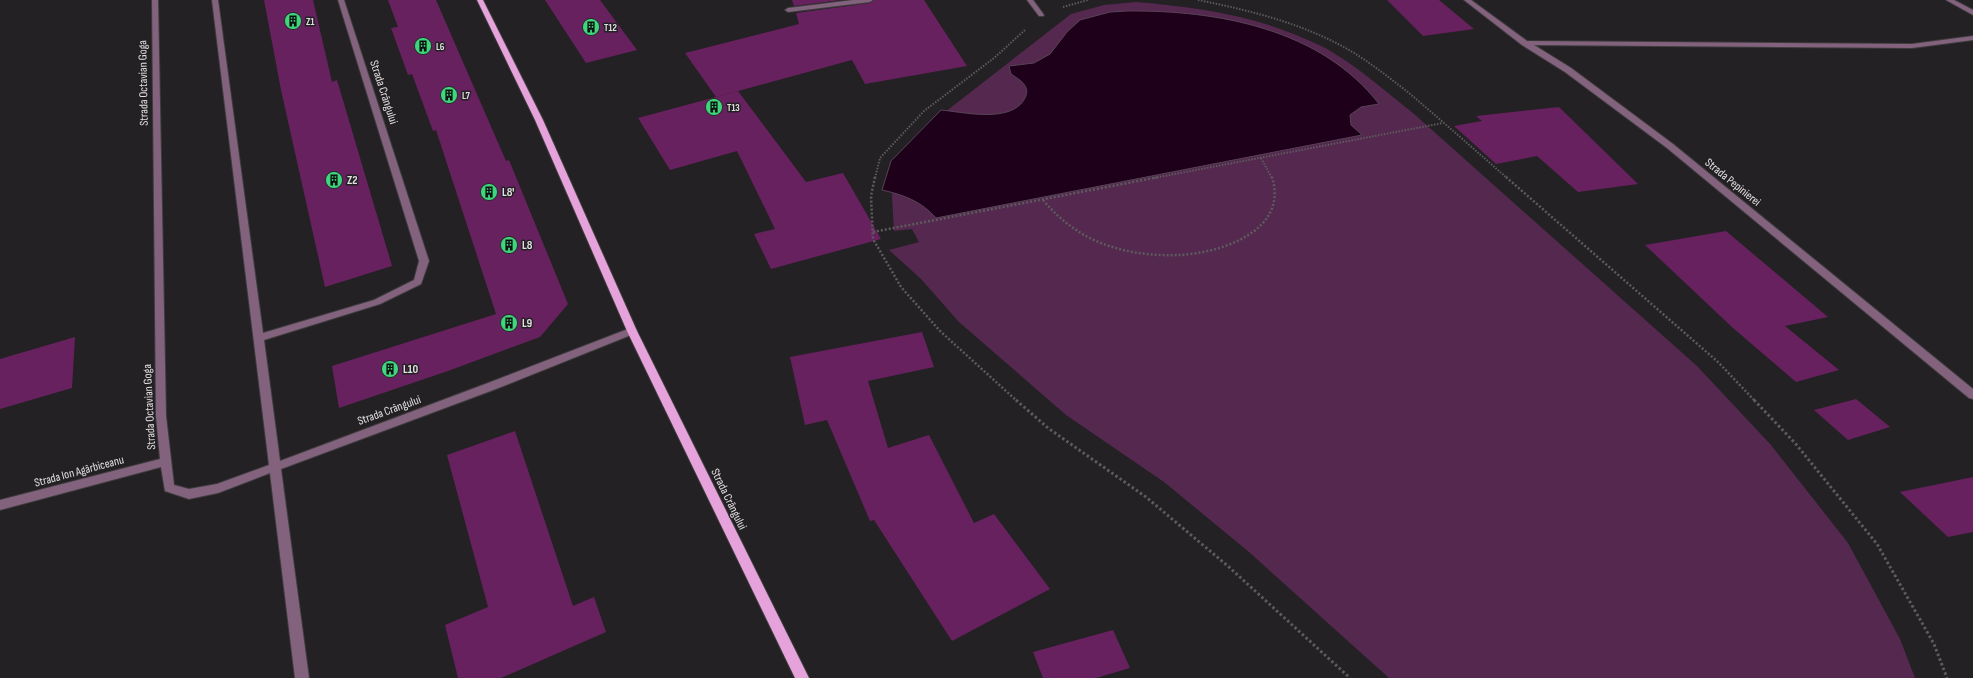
<svg xmlns="http://www.w3.org/2000/svg" width="1973" height="678" font-family="'Sofia Sans Condensed',sans-serif">
<style>
.green{fill:#55284f}
.water{fill:#1e001b;stroke:#584356}
.building{fill:#67215f}
.lines{fill:none;stroke-linecap:round;stroke-linejoin:round}
.minor-casing{stroke:#3e3c3e;stroke-width:2}
.major-casing{stroke:#3e3c3e;stroke-width:2}
.path-far2{stroke:#5d5b5d;stroke-width:2;stroke-dasharray:1.5 1.5;stroke-linecap:butt}
.path-far1{stroke:#5d5b5d;stroke-width:2.5;stroke-dasharray:2 2;stroke-linecap:butt}
.path{stroke:#5d5b5d;stroke-width:3;stroke-dasharray:2.5 2.5;stroke-linecap:butt}
.minor{fill:#83627d;fill-rule:evenodd}
.major{fill:#e6a3db;fill-rule:evenodd}
.labels{text-anchor:middle;stroke-width:3;stroke-linejoin:round;paint-order:stroke}
.far-poi-label{font-size:10px;font-weight:bold;fill:#e1dfe1;stroke:#232123;text-anchor:start}
.street-label{font-size:12px;fill:#e1dfe1;stroke:#232123}
.poi-label{font-size:12px;font-weight:bold;fill:#e1dfe1;stroke:#232123;text-anchor:start}
</style>
<rect width="100%" height="100%" fill="#232123"/>
<!-- green -->
<path class="green" d="M 1136,2 C 1195,7 1253,15 1308,40 C 1316,44 1325,47 1332,52 C 1361,69 1386,92 1413,113 L 1697,366 L 1771,445 L 1848,543 L 1900,639 L 1915,678 L 1389,678 L 1249,552 L 1164,482 L 1066,415 L 959,322 L 921,279 L 889,250 L 919,242 L 912,229 L 894,231 L 892,196 L 899,160 L 940,116 L 1071,14 L 1104,5 Z"/>
<!-- water -->
<path class="water" d="M 1127,11 C 1218,10 1321,29 1379,104 L 1361,107 L 1350,115 L 1351,125 L 1362,135 L 936,218 C 921,201 904,195 882,190 L 891,161 L 941,110 C 963,112 1012,124 1025,98 C 1031,86 1020,80 1011,74 L 1009,66 L 1034,63 L 1043,58 L 1050,54 L 1067,32 L 1080,20 L 1110,12 Z"/>
<!-- building -->
<g class="building">
<polygon points="264,0 313,0 332,82 337,80 392,266 325,287 281,90"/>
<polygon points="388,0 436,0 506,161 509,160 568,304 540,337 448,371 339,408 332,366 496,314 436,130 433,131 412,74 408,75 391,28 398,27"/>
<polygon points="545,0 600,0 637,50 586,63"/>
<polygon points="792,0 841,0 794,6"/>
<polygon points="874,0 924,0 967,66 865,84 852,60 716,97 685,53 799,24 796,13 870,3"/>
<polygon points="1387,0 1439,0 1474,29 1423,36"/>
<polygon points="738,91 806,182 843,173 881,239 771,269 754,234 775,229 737,151 670,170 638,118"/>
<polygon points="1559,107 1638,184 1578,192 1537,156 1496,164 1454,126 1482,121 1476,116"/>
<polygon points="1726,231 1828,317 1785,326 1839,370 1796,382 1733,328 1645,245"/>
<polygon points="922,332 934,367 868,381 888,448 929,435 974,523 994,514 1050,589 952,641 874,520 870,521 827,420 805,425 790,357"/>
<polygon points="75,337 72,388 0,409 0,359"/>
<polygon points="1856,399 1890,427 1848,440 1814,410"/>
<polygon points="515,431 573,606 594,597 606,632 501,678 458,678 445,625 488,607 447,455"/>
<polygon points="1973,477 1973,532 1948,537 1900,492"/>
<polygon points="1113,630 1130,668 1096,678 1043,678 1033,652"/>
</g>
<g class="lines">
<!-- minor casing -->
<g class="minor-casing">
<g id="minor">
<polygon points="152,0 158,0 166,416 174,485 189,489 217,484 269,465 212,0 218,0 263,333 374,300 414,280 419,261 338,0 344,0 429,261 421,284 380,304 264,340 280,461 488,383 628,329 636,329 637,331 636,333 496,389 281,469 309,678 295,678 270,473 218,493 189,499 165,491 161,467 0,510 0,500 160,459 156,416"/>
<polygon points="853,0 873,0 870,2 788,12 785,10 788,8"/>
<polygon points="1027,0 1033,0 1044,15 1043,16 1039,16"/>
<polygon points="1464,0 1471,0 1527,41 1912,44 1973,36 1973,40 1912,48 1534,45 1571,68 1673,144 1973,389 1973,399 1969,398 1667,148 1565,72 1522,45"/>
<polygon points="1946,0 1954,0 1973,10 1973,15"/>
</g>
</g>
<!-- major casing -->
<g class="major-casing">
<polygon id="major" points="477,0 483,0 543,120 637,331 809,678 795,678 627,331 535,120"/>
</g>
<!-- path-far2 -->
<g class="path-far2">
<path d="M 1198,0 C 1248,10 1297,22 1342,46 C 1366,59 1387,76 1409,93 C 1442,121 1475,150 1507,178"/>
<polyline points="1063,7 1088,0"/>
<polyline points="1261,158 1272,178"/>
<polyline points="875,178 880,158 924,111 994,58 1025,30"/>
<polyline points="1154,178 1443,123"/>
</g>
<!-- path-far1 -->
<g class="path-far1">
<polyline points="875,177 871,196 873,239 901,287 940,331 1017,401"/>
<polyline points="1506,177 1718,362 1755,401"/>
<path d="M 1043,200 C 1059,219 1078,234 1101,243 C 1126,253 1153,256 1179,255 C 1221,253 1289,231 1272,177"/>
<polyline points="873,232 1159,177"/>
</g>
<!-- path -->
<g class="path">
<polyline points="1016,400 1048,428 1146,497 1229,567 1350,678"/>
<polyline points="1754,400 1795,443 1877,544 1934,644 1947,678"/>
</g>
<!-- minor -->
<use href="#minor" class="minor"/>
<!-- major -->
<use href="#major" class="major"/>
</g>
<!-- icons -->
<defs>
<g id="building-disc" transform="scale(0.9)"><circle r="9.5" fill="#3fd77d" stroke="#232123"/><path d="M-4-6H4V6H1V3H-1V6H-4ZM-2.5-4.3h1.7v1.8h-1.7ZM.8-4.3h1.7v1.8H.8ZM-2.5-1h1.7V.8h-1.7ZM.8-1h1.7V.8H.8Z" fill="#111"/></g>
</defs>
<g fill-rule="evenodd">
<use href="#building-disc" x="293" y="21"/>
<use href="#building-disc" x="591" y="27"/>
<use href="#building-disc" x="423" y="46"/>
<use href="#building-disc" x="449" y="95"/>
<use href="#building-disc" x="714" y="107"/>
<use href="#building-disc" x="334" y="180"/>
<use href="#building-disc" x="489" y="192"/>
<use href="#building-disc" x="509" y="245"/>
<use href="#building-disc" x="509" y="323"/>
<use href="#building-disc" x="390" y="369"/>
</g>
<g class="labels">
<!-- far-poi labels -->
<g class="far-poi-label">
<text x="306" y="25">Z1</text>
<text x="604" y="31">T12</text>
<text x="436" y="50">L6</text>
<text x="462" y="99">L7</text>
<text x="727" y="111">T13</text>
</g>
<!-- street labels -->
<g class="street-label">
<text transform="translate(143 83) rotate(-91)" y="4">Strada Octavian Goga</text>
<text transform="translate(384 92) rotate(72)" y="4">Strada Crângului</text>
<text transform="translate(1733 182) rotate(39)" y="4">Strada Pepinierei</text>
<text transform="translate(149 407) rotate(-93)" y="4">Strada Octavian Goga</text>
<text transform="translate(389 410) rotate(-20)" y="4">Strada Crângului</text>
<text transform="translate(79 471) rotate(-15)" y="4">Strada Ion Agârbiceanu</text>
<text transform="translate(729 499) rotate(64)" y="4">Strada Crângului</text>
</g>
<!-- poi labels -->
<g class="poi-label">
<text x="347" y="184">Z2</text>
<text x="502" y="196">L8'</text>
<text x="522" y="249">L8</text>
<text x="522" y="327">L9</text>
<text x="403" y="373">L10</text>
</g>
</g>
</svg>
